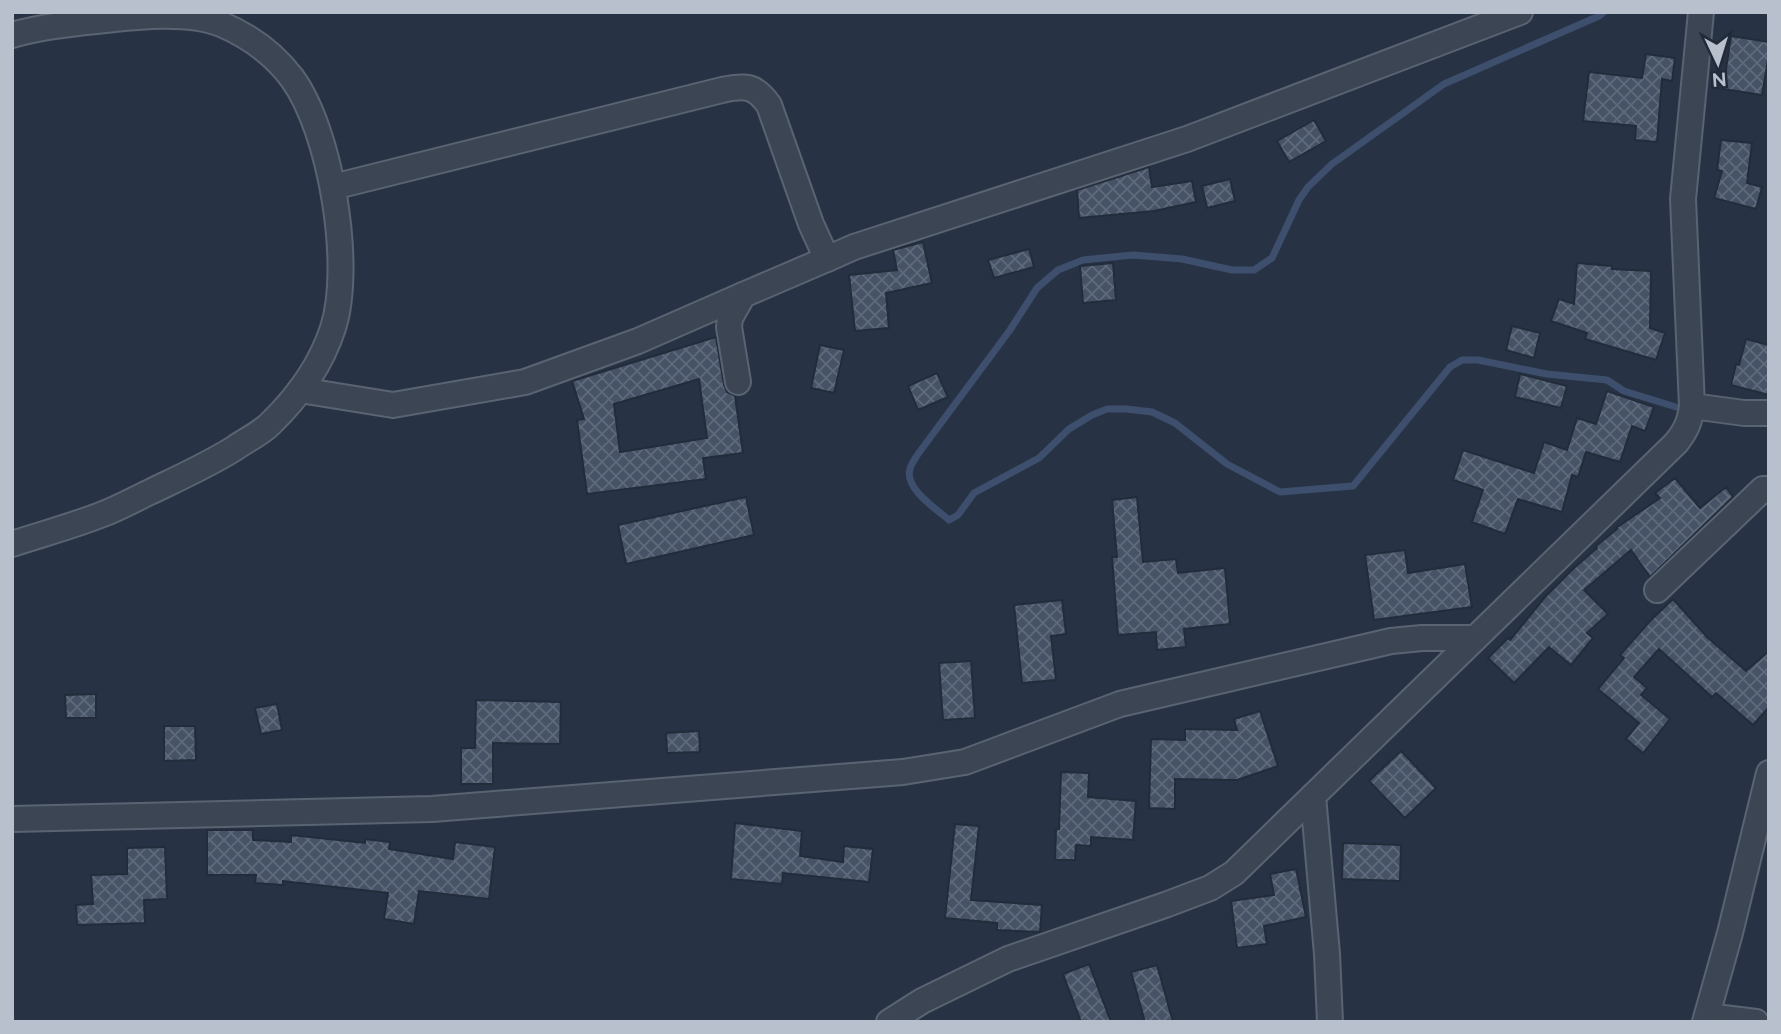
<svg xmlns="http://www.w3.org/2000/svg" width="1781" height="1034" font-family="Raleway,sans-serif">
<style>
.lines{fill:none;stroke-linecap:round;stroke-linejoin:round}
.stream{stroke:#3d4f6d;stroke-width:7}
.building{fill:url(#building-cross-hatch);stroke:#222c3b;stroke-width:2;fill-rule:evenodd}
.street-casing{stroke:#5a6371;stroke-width:28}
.street{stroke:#3c4553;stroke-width:24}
</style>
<defs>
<pattern id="building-cross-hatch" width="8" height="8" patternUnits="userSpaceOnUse" patternTransform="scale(1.75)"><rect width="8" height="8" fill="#465366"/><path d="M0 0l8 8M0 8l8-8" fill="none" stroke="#5f6a7b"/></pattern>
</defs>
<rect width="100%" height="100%" fill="#273344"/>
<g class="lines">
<!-- stream -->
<path class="stream" d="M 1604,12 L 1599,16 L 1444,84 L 1332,164 L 1308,187 L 1299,200 L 1272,258 L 1254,270 L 1232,270 L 1182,259 L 1133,255 L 1083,260 L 1058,270 L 1037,288 L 1010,330 L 918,454 C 915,459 911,464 910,469 C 904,488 936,509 949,520 L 958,515 L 974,493 L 1039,458 L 1069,429 L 1092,415 L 1107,409 L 1126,409 L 1152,412 L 1175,423 L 1227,464 L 1280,492 L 1353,486 L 1450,367 L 1462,360 L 1478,360 L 1547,374 L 1607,380 L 1624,391 L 1676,407"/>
</g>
<!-- building -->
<g class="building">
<polygon points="1731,36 1769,42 1769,54 1762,95 1723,89"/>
<polygon points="1646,54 1675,58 1672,81 1662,79 1657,142 1635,140 1636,126 1583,121 1589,72 1642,78"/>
<polygon points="1314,120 1326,141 1289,162 1277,141"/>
<polygon points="1721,140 1752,143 1747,183 1762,187 1756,209 1714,198 1722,171 1717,170"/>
<polygon points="1149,167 1152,187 1192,181 1196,202 1154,211 1079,218 1077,190"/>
<polygon points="1230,179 1235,201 1207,208 1202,186"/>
<polygon points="923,242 932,283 886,293 889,328 855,331 849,275 897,270 893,250"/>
<polygon points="1029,249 1034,267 994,278 988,260"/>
<polygon points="1113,263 1116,300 1083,303 1080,266"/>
<polygon points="1577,263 1612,266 1612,269 1651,271 1650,328 1665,333 1656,360 1585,339 1587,333 1551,321 1559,299 1574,304"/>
<polygon points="1512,326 1540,333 1534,358 1506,350"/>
<path d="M 716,337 L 724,385 L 727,392 L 735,396 L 743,453 L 703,458 L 706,479 L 587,494 L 577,420 L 584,419 L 572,381 ZM 699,379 L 707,438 L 620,452 L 614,404 Z"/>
<polygon points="1746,339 1769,345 1769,395 1731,385 1736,364 1739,365"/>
<polygon points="820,345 844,350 834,393 811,388"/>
<polygon points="937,373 948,397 918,410 908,386"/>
<polygon points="1520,374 1567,386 1561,408 1515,397"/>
<polygon points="1607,391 1654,407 1645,431 1632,426 1620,462 1586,452 1578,477 1572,475 1562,512 1518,499 1505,534 1472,522 1483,490 1453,480 1463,450 1534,473 1544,442 1567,450 1577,418 1596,424"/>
<polygon points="1675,478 1700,508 1726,487 1733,497 1650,577 1631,550 1584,590 1608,614 1587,633 1593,638 1571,665 1549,647 1514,683 1488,658 1508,638 1510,640 1545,597 1574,568 1597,548 1596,546 1617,529 1616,528 1660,498 1655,493"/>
<polygon points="746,497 754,535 626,564 618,525"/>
<polygon points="1137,497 1143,562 1176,559 1178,573 1225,568 1230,624 1184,629 1186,647 1157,650 1156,632 1118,635 1112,557 1117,557 1112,500"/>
<polygon points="1405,550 1408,573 1465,564 1472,607 1374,620 1365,555"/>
<polygon points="1673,599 1707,637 1746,671 1769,651 1769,707 1753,725 1716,693 1712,697 1659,649 1634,677 1647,688 1641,695 1670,719 1643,753 1626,739 1639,723 1598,689 1624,658 1620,655 1650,621"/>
<polygon points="1062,600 1066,634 1051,636 1056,680 1022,683 1014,605"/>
<polygon points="971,661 975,718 943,720 939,663"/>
<polygon points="96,694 96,718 66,718 65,695"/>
<polygon points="476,700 561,702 560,744 493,743 493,784 461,784 461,748 475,748"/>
<polygon points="277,704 282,730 261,734 255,708"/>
<polygon points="1260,711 1278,766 1237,780 1175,779 1175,809 1149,808 1151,739 1185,740 1185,729 1237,730 1234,719"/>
<polygon points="164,726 195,726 196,760 164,761"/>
<polygon points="699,731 700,752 667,753 666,733"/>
<polygon points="1401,751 1436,788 1405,818 1369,781"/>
<polygon points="1061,772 1089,773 1088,797 1136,801 1133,840 1091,837 1091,846 1076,845 1075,860 1055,860 1056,829 1059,829"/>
<polygon points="735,823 802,831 800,856 843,862 844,846 873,849 869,882 783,873 782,884 731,879"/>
<polygon points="955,824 979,826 971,900 1042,905 1040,932 997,930 997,923 945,918"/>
<polygon points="207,830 253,830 253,840 291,842 291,835 365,843 365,839 390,842 389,849 453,859 455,842 495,847 489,899 419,891 414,924 384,919 388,893 283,881 283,885 255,883 256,875 207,875"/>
<polygon points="1343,843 1401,845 1400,881 1342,879"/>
<polygon points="165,847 167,899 144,900 145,923 77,925 76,905 93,904 91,875 127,874 127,848"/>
<polygon points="1296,869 1306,917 1264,926 1267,944 1237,948 1231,901 1274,895 1270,874"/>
<polygon points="1089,964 1111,1022 1081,1022 1063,974"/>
<polygon points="1157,965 1173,1022 1145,1022 1131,972"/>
</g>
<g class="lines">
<!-- street casing -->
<g class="street-casing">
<g id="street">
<path d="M 12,35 C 40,27 67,24 96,21 C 133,17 186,10 221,24 C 249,36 274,54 292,78 C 331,131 353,266 333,328 C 321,365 298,397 270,424 C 260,434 246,440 235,448 C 208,465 179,478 150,492 C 135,499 119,508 103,514 C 73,526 42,534 12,544"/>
<path d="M 333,187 L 722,90 C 745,85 755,85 769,105 L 811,224 L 827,259 L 854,247 L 1187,139 L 1520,12"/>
<polyline points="738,382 729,327 730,318 743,295 827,259"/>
<polyline points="300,390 393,405 525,382 638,341 743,295"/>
<polyline points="1692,406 1744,413 1769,413"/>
<polyline points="1657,590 1763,489 1767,489 1769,491"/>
<polyline points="12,819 432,809 903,772 965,762 1120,704 1391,641 1422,638 1475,638"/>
<polyline points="1707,1016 1756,1022"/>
<polyline points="889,1022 922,1001 1008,959 1165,905 1210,888 1234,873 1313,796"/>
<path d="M 1330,1022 L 1327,954 L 1313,796 L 1676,443 C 1686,431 1690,421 1692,406 L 1683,199 L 1701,12"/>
<polyline points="1705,1022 1730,933 1769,773"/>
</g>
</g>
<!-- street -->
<use href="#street" class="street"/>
</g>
<!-- border -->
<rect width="1781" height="1034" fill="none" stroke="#b9c0cd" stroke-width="28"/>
<!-- north arrow -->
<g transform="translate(1718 63) rotate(176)" stroke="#202a39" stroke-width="5" paint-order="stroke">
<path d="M0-5L12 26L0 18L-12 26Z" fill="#b9c0cd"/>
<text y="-10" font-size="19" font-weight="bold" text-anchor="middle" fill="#b9c0cd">N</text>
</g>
</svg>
